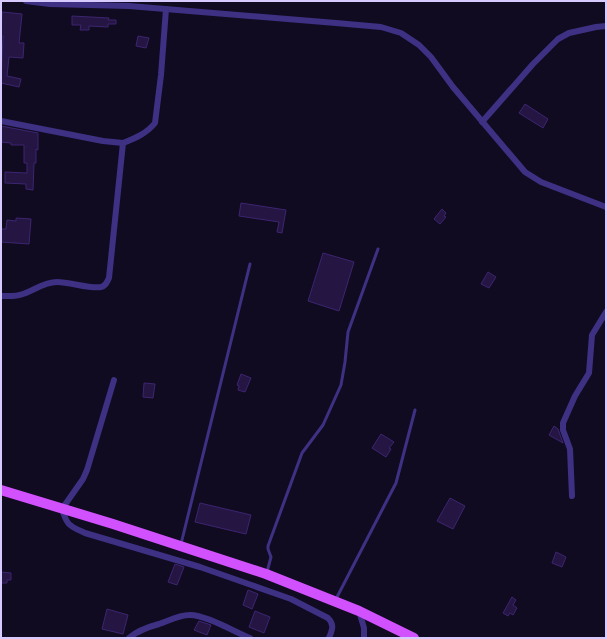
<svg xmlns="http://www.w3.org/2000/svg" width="607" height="639" font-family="Montserrat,sans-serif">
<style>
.building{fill:#241543;stroke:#3d2571}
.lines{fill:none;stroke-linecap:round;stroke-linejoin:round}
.lane{stroke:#3e3184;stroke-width:3}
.street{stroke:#3e3184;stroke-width:6}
.primary{stroke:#d251ff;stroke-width:10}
</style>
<rect width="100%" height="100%" fill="#110b21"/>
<!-- building -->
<g class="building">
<polygon points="2,12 22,14 19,43 24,43 23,58 9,57 7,76 21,79 19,87 1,83 3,36 1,36"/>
<polygon points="72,16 109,18 108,20 116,20 116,24 108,24 108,27 89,26 89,30 80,30 81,25 72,25"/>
<polygon points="138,36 149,38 146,48 136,46"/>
<polygon points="525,104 548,119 543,128 519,113"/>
<polygon points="1,126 38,133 38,150 36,149 36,163 34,163 33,190 26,189 26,184 5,183 5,172 27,173 27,163 24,163 24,145 11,145 11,143 1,142"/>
<polygon points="241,203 286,210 282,233 277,232 279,222 239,216"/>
<polygon points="442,209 446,213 444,216 446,217 440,224 434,219"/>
<polygon points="16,218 31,219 29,244 1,242 1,229 6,229 7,220 16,221"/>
<polygon points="323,253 354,262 339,311 308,301"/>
<polygon points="488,272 496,277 489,288 481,284"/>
<polygon points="241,374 251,378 245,392 238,390 239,386 237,385"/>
<polygon points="144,383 155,384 153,398 143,397"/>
<polygon points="554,426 558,429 563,443 549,435"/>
<polygon points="381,434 394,442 389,448 391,449 386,457 372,448"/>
<polygon points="450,498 465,506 453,529 437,521"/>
<polygon points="200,503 251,515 246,534 195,522"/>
<polygon points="556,552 566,557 562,567 552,563"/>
<polygon points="175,564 184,567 177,585 168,582"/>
<polygon points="1,572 11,573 11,580 7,580 7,583 1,583"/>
<polygon points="248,590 258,594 252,609 243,605"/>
<polygon points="512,597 516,600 513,605 517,608 513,615 510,613 508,616 503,613"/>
<polygon points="107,609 128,615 123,634 102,629"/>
<polygon points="255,611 270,617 264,633 249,627"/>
<polygon points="199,621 211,625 207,635 194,630"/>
</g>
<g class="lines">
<!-- lane -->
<g class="lane">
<polyline points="181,544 250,264"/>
<polyline points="267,572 271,557 268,549 268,546 302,453 323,425 341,385 345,362 348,332 378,249"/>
<polyline points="336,599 396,483 415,410"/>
</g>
<!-- street -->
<g class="street">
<polyline points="26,1 50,4 129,6 336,23 381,27 401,33 419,45 431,57 453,87 525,172 541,182 606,207"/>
<polyline points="1,121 103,141 123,143"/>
<polyline points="482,122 533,64 558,39 569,33 596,27 606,26"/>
<path d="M 1,296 C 8,296 15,297 23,294 C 35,290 44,282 57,282 C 70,282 90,289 101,287 C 106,286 107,282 109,278 L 123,143 C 136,138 147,133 155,123 L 161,75 L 166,9"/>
<path d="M 114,380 L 87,470 L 83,479 L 62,509 C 67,526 70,526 85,533 L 200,567 L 291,599 L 328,618 C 335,625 332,630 329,638"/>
<polyline points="572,496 570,449 563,430 563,423 575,396 589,373 592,335 606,312"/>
<polyline points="359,611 364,628 364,638"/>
<path d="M 129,638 C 137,631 148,627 159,624 C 168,621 179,615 189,615 C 204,614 235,632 250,638"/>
</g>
<!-- primary -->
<polyline class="primary" points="1,490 113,524 266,574 359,611 414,638"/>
</g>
<!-- border -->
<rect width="607" height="639" fill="none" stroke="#d7caff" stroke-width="4"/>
</svg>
